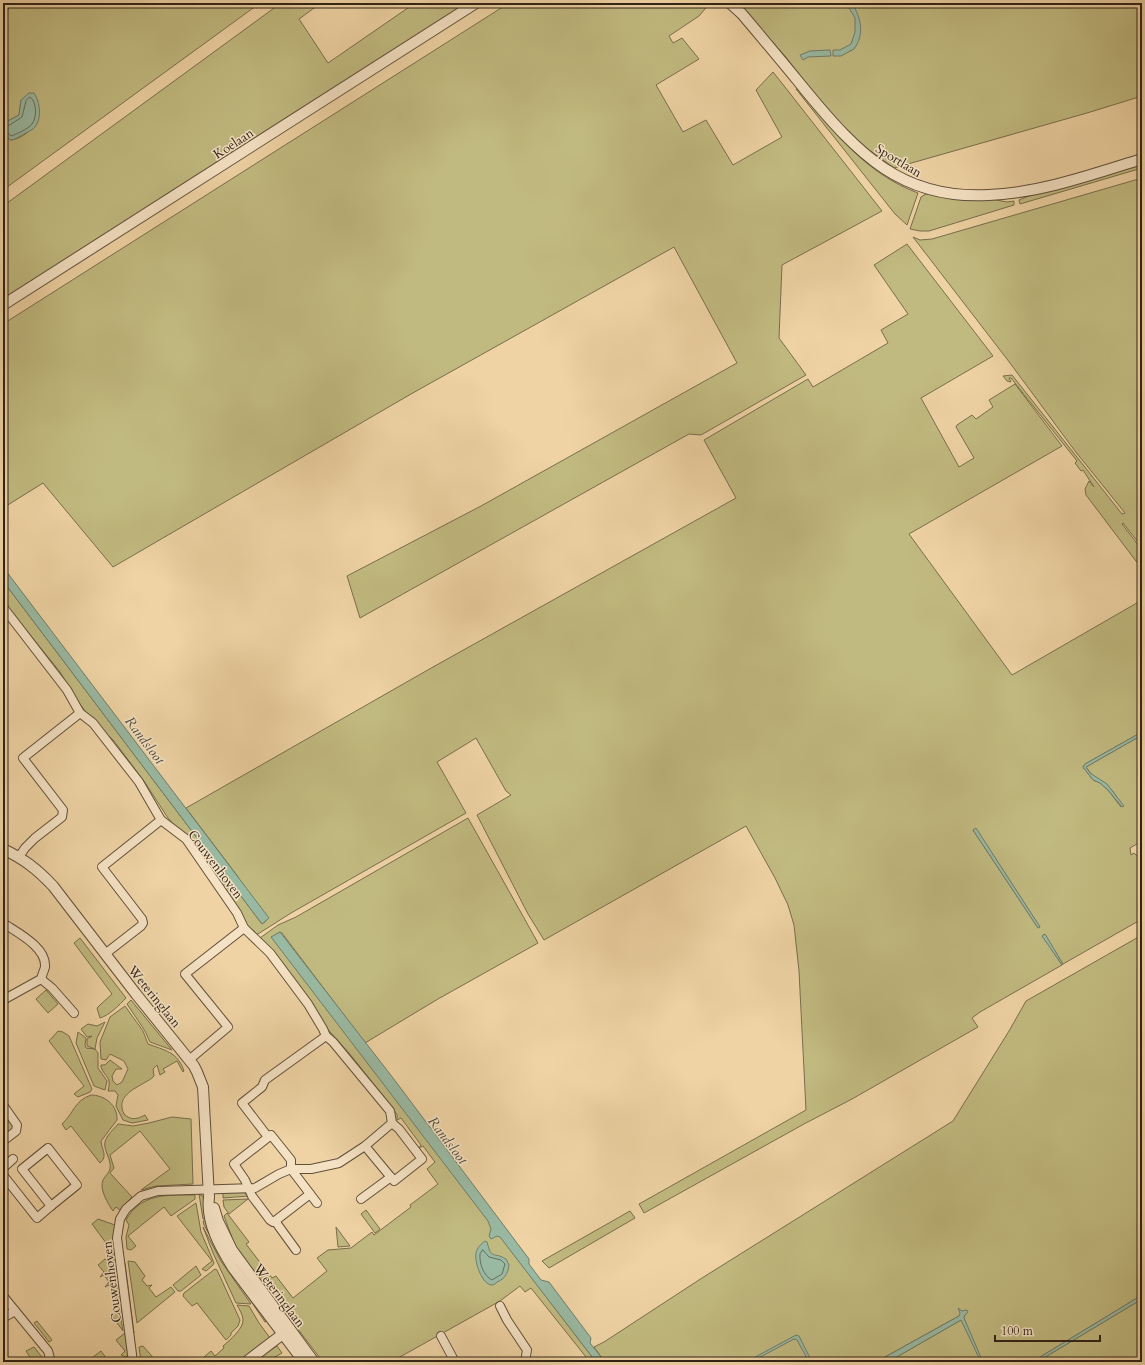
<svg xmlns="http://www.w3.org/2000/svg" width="1145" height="1365" font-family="Cardo,serif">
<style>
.green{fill:#c1ba80;stroke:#796e4c;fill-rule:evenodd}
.water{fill:#9ab9a2;stroke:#707d6a}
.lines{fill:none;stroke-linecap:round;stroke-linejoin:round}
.shore{stroke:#666e5c;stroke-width:1}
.minor-casing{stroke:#604f3a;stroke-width:10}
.tertiary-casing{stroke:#604f3a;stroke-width:12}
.minor{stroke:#f5e2c4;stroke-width:8}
.tertiary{stroke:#f5e2c4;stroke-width:10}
.labels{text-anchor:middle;stroke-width:3;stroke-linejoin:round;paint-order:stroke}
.street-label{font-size:13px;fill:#312317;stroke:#f5e2c4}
.water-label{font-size:14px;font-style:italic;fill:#4b483a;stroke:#f5e2c4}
</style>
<rect width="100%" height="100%" fill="#efd3a4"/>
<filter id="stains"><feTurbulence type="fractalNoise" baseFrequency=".005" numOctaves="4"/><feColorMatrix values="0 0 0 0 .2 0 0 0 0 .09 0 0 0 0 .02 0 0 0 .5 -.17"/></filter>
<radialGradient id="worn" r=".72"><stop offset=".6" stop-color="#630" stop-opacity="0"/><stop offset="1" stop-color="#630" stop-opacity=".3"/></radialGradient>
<!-- green -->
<g class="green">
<path d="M 10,3 L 260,3 L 3,190 L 3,142 L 5,140 L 3,138 L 3,129 L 4,133 L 10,140 C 21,140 35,128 38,118 L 21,100 L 19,115 L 4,123 L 3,127 L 3,27 Z"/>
<polygon points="281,3 321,3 299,19 328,63 415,3 470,3 3,300 3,206"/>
<polygon points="509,3 710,3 699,16 669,36 673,43 682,38 699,59 656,85 683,132 706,120 733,165 782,137 756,90 773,72 781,82 882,211 782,265 779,338 806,375 701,435 689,434 360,618 347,576 481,506 737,363 674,247 411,394 113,567 43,483 3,508 3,324"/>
<polygon points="738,3 1142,3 1142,96 1087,113 894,168 865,147 835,120 785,56"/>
<path d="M 796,89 L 799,89 C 832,130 866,174 918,193 L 907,225 L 895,214 Z"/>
<polygon points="1142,163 1142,168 1020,204 1019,200 1036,193"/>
<polygon points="1142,178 1142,547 1123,523 1122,524 1142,550 1142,569 1086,495 1085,489 1089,481 1094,487 1083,470 1081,471 1075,463 1077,461 1011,378 1009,378 1011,382 1007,381 1003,376 1012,375 1122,514 1125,513 1075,451 1010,363 913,237 920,240 932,239"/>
<polygon points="926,194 952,198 991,199 1007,202 1014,201 1014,205 929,231 920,231 910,229 921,197"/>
<path d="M 907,244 L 993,356 L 921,398 L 959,467 L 974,458 L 956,427 L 957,425 L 972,415 L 976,419 L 993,407 L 989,400 L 1015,384 L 1062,446 L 909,534 L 1012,675 L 1142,600 L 1142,732 L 1085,764 L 1083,767 L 1093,780 L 1100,783 L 1108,790 L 1121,807 C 1114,783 1097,784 1086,767 L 1142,735 L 1142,841 L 1130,848 L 1131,855 L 1134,853 L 1142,861 L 1142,919 L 1063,964 L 1044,934 L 1043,936 L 1062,965 L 980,1012 L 972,1018 L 978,1027 L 852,1099 L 804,1124 L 644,1213 L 639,1204 L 806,1110 L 799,971 L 794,925 L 788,905 L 775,878 L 746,826 L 544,940 L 528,914 L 477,815 L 511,795 L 506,791 L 476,738 L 437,762 L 466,813 L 291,913 L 258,934 L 255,934 L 247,926 L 226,890 L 208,865 L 168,818 L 144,781 L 114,741 L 89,716 L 79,703 L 60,672 L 3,601 L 3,581 L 262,924 L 266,921 L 236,874 L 186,808 L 433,667 L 736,498 L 704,440 L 808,379 L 813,387 L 888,343 L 881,330 L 908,314 L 874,265 ZM 976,829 L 1040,927 L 1038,928 L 973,830 Z"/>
<polygon points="468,818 538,943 438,999 365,1043 282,933 280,932 272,937 596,1362 590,1362 531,1288 525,1292 520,1286 500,1301 391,1362 323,1362 240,1253 234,1243 224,1216 227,1213 249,1242 246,1244 272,1278 276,1276 293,1298 327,1271 317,1258 328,1250 351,1248 372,1232 374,1235 411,1207 410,1205 438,1184 427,1169 435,1162 423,1146 419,1148 421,1145 401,1118 397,1120 397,1115 392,1107 349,1053 323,1024 260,938 278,925 296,917"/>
<polygon points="1142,935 1142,1295 1032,1362 982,1362 975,1348 981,1362 888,1362 961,1320 959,1316 876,1362 605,1362 594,1347 604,1342 702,1278 953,1121 1009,1031 1026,1001"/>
<path d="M 80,938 L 126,998 C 119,1005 110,1015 100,1018 L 97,1008 L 100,1005 L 112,994 L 74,943 Z"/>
<polygon points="46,990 58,1004 48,1013 36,999"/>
<polygon points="131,1000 172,1050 150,1042 145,1031 127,1004"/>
<path d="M 125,1006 L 143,1031 L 148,1044 C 164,1050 178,1052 184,1071 L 183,1072 L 177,1061 L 163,1069 L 165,1072 L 160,1075 L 157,1065 L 153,1069 L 154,1076 L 152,1078 C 140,1087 114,1094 124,1114 C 131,1121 138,1119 145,1115 L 148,1120 L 132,1123 L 123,1120 L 116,1106 L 118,1095 L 115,1091 L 108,1091 C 112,1076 105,1078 101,1067 L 101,1065 L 105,1065 L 110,1060 L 122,1069 L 116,1069 L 112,1076 L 113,1081 L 117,1085 L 122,1082 L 128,1069 L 124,1061 L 110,1054 L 106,1060 L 101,1059 L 100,1042 L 110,1017 Z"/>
<polygon points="105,1022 97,1038 95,1049 98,1053 98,1068 107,1081 105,1090 94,1086 76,1043 78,1032 86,1038 85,1045 86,1048 95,1049 87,1046 87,1039 92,1036 87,1037 81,1029 88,1024 97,1026"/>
<polygon points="58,1031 63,1032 69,1036 92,1089 90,1092 78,1097 74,1094 84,1086 49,1041"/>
<path d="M 91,1095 C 104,1095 118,1105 117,1120 L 101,1141 C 102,1151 108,1156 100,1163 L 71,1126 L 66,1130 L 62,1124 C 74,1113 74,1101 91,1095 Z"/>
<polygon points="3,1111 14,1127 3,1139"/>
<path d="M 172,1117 L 191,1119 L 193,1184 L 156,1186 L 141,1190 L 170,1169 L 140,1131 L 110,1155 L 114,1168 L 110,1173 L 132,1197 L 120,1210 L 116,1207 L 113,1211 C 108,1204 99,1189 103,1180 C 105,1176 109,1173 110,1169 C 112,1160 103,1150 105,1142 C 106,1136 114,1129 118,1124 L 133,1126 L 149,1123 Z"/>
<polygon points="223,1192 243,1192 249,1196 223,1198"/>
<polygon points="199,1194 205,1198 207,1218 203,1219"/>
<path d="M 195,1195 L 195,1199 L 171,1216 L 164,1207 L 128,1236 L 136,1246 L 131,1250 L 127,1249 L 126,1237 L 129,1225 L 126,1220 C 141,1193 167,1195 195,1195 Z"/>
<polygon points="248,1199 229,1214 224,1207 223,1200"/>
<polygon points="196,1203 201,1232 214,1263 213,1265 206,1271 202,1269 212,1261 177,1216"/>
<polygon points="366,1210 380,1229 375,1233 361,1214"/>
<polygon points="630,1211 635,1218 549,1268 542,1261"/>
<polygon points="98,1219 115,1225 115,1251 112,1251 92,1224"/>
<polygon points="208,1220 269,1320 265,1322 222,1258 204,1225 203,1221"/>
<polygon points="203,1227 221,1261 251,1304 236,1303 213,1253"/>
<polygon points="336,1227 350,1246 338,1247"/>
<polygon points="112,1253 116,1253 122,1299 118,1302 114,1300 118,1296 109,1285 105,1287 109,1282 104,1275 100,1277 104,1272 98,1265 105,1259 107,1260 112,1256"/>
<polygon points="128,1261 135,1262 145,1276 142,1280 147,1286 152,1285 149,1288 156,1297 171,1287 175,1292 137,1323"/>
<polygon points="125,1263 134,1333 132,1335 124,1264"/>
<polygon points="196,1266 201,1275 181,1291 178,1291 173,1285"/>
<polygon points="215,1269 217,1270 240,1320 238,1326 231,1333 231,1335 226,1340 197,1303 192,1306 183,1296 184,1293"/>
<polygon points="1142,1299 1142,1362 1037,1362"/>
<path d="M 237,1305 L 249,1306 L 259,1323 L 270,1338 L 238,1362 L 206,1362 L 204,1357 L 211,1351 L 215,1356 L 224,1348 L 223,1346 C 229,1341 244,1328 243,1320 C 243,1315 239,1309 237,1305 Z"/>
<polygon points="121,1308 123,1310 124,1318 121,1319 123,1331 111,1315"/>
<polygon points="37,1321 52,1340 49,1342 34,1323"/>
<polygon points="125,1333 128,1356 125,1357 121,1355 125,1351 116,1340"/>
<polygon points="143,1346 157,1362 141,1362 139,1347"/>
<polygon points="277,1346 282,1353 266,1362 253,1362"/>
<polygon points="34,1347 45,1361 45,1362 33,1362 26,1351"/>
<polygon points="101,1351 107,1359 105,1358 100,1362 97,1362 93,1357"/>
</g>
<!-- water -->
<g class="water">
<path d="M 846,3 L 852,3 C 861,18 865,34 854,49 L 841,56 L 833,56 L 833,50 L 840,50 L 851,44 L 855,32 L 855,18 Z"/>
<polygon points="830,50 831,56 808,57 803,60 800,55 810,51"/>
<path d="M 29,93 L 34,93 C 40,102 43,120 33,129 C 30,131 26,133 22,135 C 18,137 15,140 10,140 C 5,135 2,131 4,123 L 19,115 L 21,100 Z"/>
<polygon points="3,567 269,918 262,924 3,581"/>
<polygon points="1142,732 1142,735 1086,767 1090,773 1107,784 1124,806 1122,807 1108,790 1100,783 1093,780 1083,767 1085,764"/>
<polygon points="976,828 1040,927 1038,928 973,830"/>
<polygon points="280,932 393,1078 529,1259 529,1264 541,1280 549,1282 591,1338 590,1343 605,1362 596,1362 500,1237 497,1236 491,1239 489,1236 491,1229 488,1221 271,937"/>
<polygon points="1045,934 1063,964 1062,965 1042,936"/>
<path d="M 485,1241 L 487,1242 C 492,1261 493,1251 506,1259 L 509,1265 C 508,1273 505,1279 497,1282 C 496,1283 494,1285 492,1285 C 482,1285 474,1261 476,1253 C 477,1248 481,1244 485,1241 Z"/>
<polygon points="1142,1295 1142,1299 1037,1362 1032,1362"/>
<polygon points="958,1308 962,1311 967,1310 968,1312 965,1315 964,1318 983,1362 981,1362 961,1320 888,1362 876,1362 959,1316 960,1313"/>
<polygon points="796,1335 799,1336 812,1362 807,1362 808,1360 797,1340 794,1339 751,1362 746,1362"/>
</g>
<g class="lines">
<!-- shore -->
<g class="shore">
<path d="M 30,97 C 37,101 37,118 32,124 C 28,129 17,134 11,136 L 5,130 L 5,128 L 22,117 L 26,101 Z"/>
<path d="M 483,1250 L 489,1257 L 501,1260 L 505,1264 L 502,1274 L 492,1280 C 484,1276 479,1264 480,1254 Z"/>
</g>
<!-- minor casing -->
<g class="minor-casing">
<g id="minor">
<polyline points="3,607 67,690 80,713 93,723 139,782 161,820 186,839 237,913 244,928 270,953 308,1004 323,1029 326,1036 333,1042 390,1111 392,1123 399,1129 422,1159 394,1181 365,1146"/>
<polyline points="19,857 25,848 35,838 62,817 63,810 23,758 80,713"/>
<path d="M 3,923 C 16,932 47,947 45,967 C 44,971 42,975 41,979 L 3,1000"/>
<polyline points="105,954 141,926 143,923 142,919 102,867 161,820"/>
<polyline points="41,979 52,988 74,1013"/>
<polyline points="189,1060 228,1027 185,974 244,928"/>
<polyline points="3,1105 17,1125 16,1131 3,1141"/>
<polyline points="268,1137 242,1103 262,1087 265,1080 326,1036"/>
<polygon points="48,1148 77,1185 51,1206 22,1169"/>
<polyline points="3,1168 13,1159"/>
<polyline points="3,1175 37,1218 51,1206"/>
<polyline points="361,1199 391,1177"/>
<polyline points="275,1221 310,1194"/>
<polyline points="296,1250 275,1221 273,1222 270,1220 252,1196 245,1180 234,1164 271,1135 291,1160 291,1169 317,1203"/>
<polyline points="3,1296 48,1351 51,1362"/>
<polyline points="500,1306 507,1320 527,1350 525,1362"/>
<polyline points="3,1318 15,1311"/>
<polyline points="441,1336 455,1362"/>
<polyline points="133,1362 117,1238 120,1219 126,1209 141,1196 158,1191 255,1188 279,1174 291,1169 311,1169 339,1163 365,1146 392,1123"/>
</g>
</g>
<!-- tertiary casing -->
<g class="tertiary-casing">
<g id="tertiary">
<path d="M 730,3 L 742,14 C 764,40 785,65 806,91 C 858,154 902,200 989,195 C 1041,193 1093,174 1142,159"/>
<polyline points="3,305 476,3"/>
<path d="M 3,849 C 24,859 37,869 53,886 L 136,994 L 194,1066 L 197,1072 L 203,1087 L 209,1197 C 206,1223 220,1247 233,1268 L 304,1362"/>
<polyline points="214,1208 218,1221 232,1250 314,1362"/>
<polyline points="246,1362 288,1330"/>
</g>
</g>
<!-- minor -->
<use href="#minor" class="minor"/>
<!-- tertiary -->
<use href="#tertiary" class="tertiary"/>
</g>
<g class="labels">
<!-- street labels -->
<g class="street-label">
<text transform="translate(233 143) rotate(-33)" y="5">Koelaan</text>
<text transform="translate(899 160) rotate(31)" y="5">Sportlaan</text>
<text transform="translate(216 864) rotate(53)" y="5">Couwenhoven</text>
<text transform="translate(155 996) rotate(51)" y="5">Weteringlaan</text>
<text transform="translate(111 1282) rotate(-97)" y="5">Couwenhoven</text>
<text transform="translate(280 1295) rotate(53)" y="5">Weteringlaan</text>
</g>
<!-- water labels -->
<g class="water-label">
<text transform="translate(145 740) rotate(53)" y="5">Randsloot</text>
<text transform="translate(448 1140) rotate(53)" y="5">Randsloot</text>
</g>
</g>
<!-- margin -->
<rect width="1145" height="1365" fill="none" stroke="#efd3a4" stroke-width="16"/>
<rect x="4" y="4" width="1137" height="1357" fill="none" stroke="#312317" stroke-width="2"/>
<rect x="8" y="8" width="1129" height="1349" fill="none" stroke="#312317"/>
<!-- scale -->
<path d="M995 1335v6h105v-6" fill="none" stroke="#312317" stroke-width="2"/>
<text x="1001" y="1335" font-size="12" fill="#312317" stroke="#f5e2c4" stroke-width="3" paint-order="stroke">100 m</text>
<rect width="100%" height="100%" filter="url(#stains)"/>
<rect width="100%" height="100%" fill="url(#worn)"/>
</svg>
